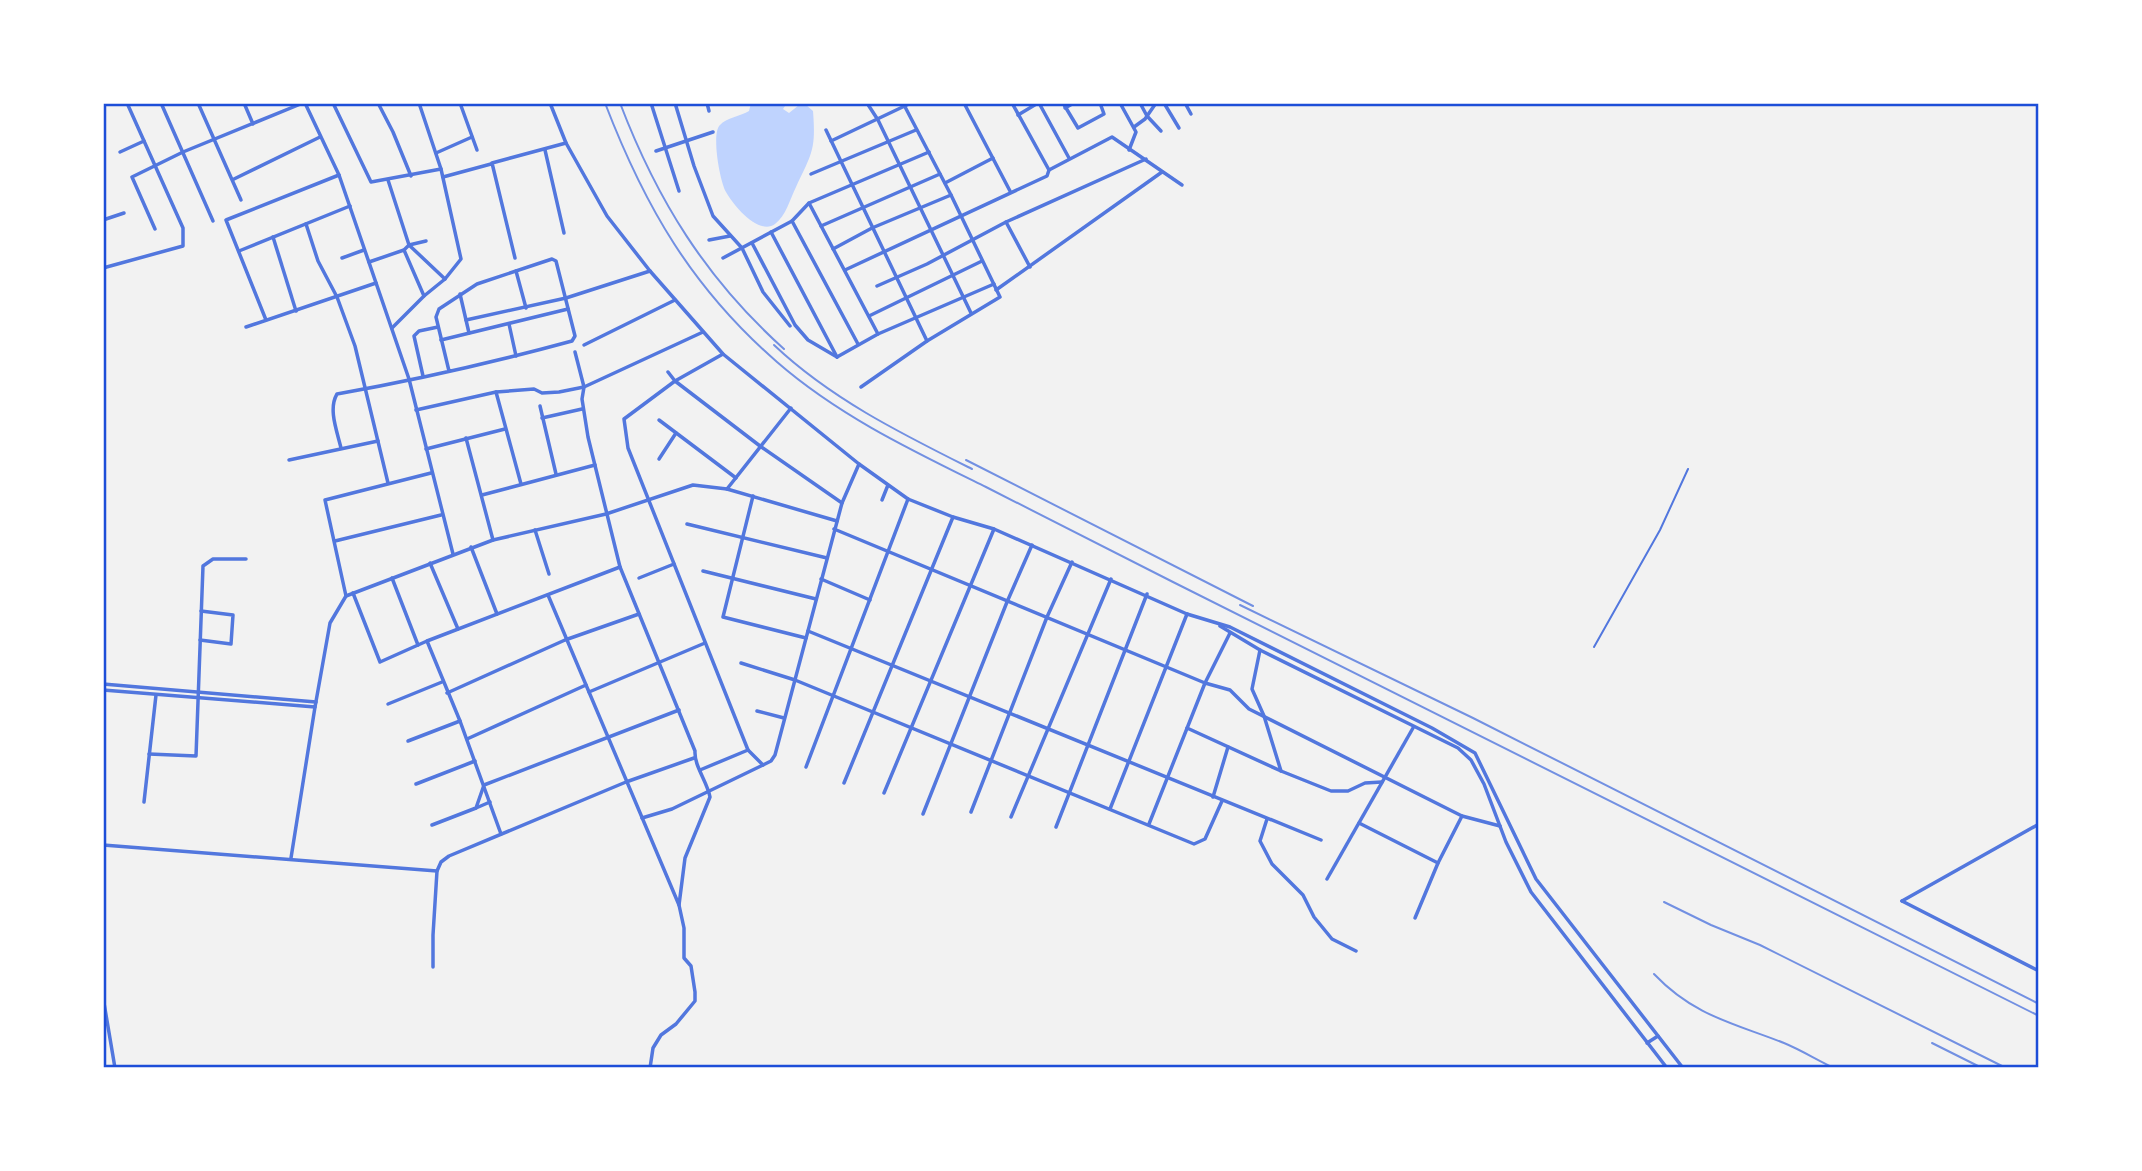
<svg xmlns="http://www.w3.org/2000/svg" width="2142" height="1171" font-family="Cabin,sans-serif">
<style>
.water{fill:#bfd3fe}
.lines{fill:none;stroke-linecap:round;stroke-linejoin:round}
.service{stroke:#5277de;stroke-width:2}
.minor{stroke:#5277de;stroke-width:3.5}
.tertiary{stroke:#5277de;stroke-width:3.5}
.rail{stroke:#7290e2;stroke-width:2}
.neatline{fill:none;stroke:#1d4ed8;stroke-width:2.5}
</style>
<rect width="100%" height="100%" fill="#f2f2f2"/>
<!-- water -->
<path class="water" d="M 751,103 L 787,103 L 783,109 L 789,113 L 799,105 L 805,104 L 813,111 C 816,150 812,153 796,187 C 790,199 786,216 775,224 C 759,236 733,205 726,192 C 720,182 711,133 720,125 C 726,118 741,116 749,111 Z"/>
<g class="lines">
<!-- service -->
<polyline class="service" points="1594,647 1660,530 1688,469"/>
<!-- minor -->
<g class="minor">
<polyline points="161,103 213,221"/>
<polyline points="198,103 241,200"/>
<polyline points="244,103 253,124"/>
<polyline points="305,103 339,175 409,379 453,554"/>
<polyline points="333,103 371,182 441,169"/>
<polyline points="378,103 393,132 411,176"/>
<polyline points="419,103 441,169 461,259 445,279 424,296"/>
<polyline points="460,103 477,150"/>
<polyline points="651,103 679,191"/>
<polyline points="675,103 694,166 713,216 742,248 763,292 790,326"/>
<polyline points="707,103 709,111"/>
<polyline points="867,103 878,120 971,313"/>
<polyline points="964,103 1010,191"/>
<polyline points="1039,103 1069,158"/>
<polyline points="1063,103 1078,128 1104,114 1100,103"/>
<polyline points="1120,103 1136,132 1129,150"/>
<polyline points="1140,103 1147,116 1161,131"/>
<polyline points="1164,103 1179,128"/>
<polyline points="1185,103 1191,114"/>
<polyline points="1209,103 1209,104"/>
<polyline points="1065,108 1074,103"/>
<polyline points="1018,115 1038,103"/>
<polyline points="1134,127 1145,119 1156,103"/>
<polyline points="826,130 927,341"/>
<polyline points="831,141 911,103"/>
<polyline points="545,150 564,233"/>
<polyline points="656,151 713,132"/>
<polyline points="120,152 144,141"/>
<polyline points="436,153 472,137"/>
<polyline points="1049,170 1112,137 1182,185"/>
<polyline points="811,174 916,130"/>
<polyline points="443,177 491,164"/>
<polyline points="234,179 320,137"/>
<polyline points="945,183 993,158"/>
<polyline points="809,203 878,334"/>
<polyline points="103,220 124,213"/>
<polyline points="792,221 858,344"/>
<polyline points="1006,222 1030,267"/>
<polyline points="306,224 318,261 337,297 355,346 388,483"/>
<polyline points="821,226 940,174"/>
<polyline points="155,229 132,177 183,152 303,103"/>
<polyline points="771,232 837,357"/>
<polyline points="273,237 296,311"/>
<polyline points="709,240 730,236"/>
<polyline points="752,243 795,325 808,340 837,357"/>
<polyline points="409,245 445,279"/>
<polyline points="409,245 426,241"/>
<polyline points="833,249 872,228 951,195"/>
<polyline points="239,251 350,206"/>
<polyline points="342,258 364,250"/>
<polyline points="515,258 492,163 566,143"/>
<polyline points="723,258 792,221 809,203 929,152"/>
<polyline points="369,262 404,250 409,245 388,180"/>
<polyline points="103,268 183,246 183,228 127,103"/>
<polyline points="845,270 1047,176 1049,170 1012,103"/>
<polyline points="516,271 526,308"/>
<polyline points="877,286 927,264 1006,222 1146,159"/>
<polyline points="996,290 1162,172"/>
<polyline points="460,294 469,333"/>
<polyline points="869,316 982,261"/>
<polyline points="266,320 226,220 339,175"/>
<polyline points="466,320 566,298 650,271"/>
<polyline points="509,324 516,356"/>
<polyline points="246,327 376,283"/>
<polyline points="392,328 424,296 404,250"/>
<polyline points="441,340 568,309"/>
<polyline points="584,345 675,300"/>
<path d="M 575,352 L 584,387 L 582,399 L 588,437 L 620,567 L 695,751 C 694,766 707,781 710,797 L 685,858 L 679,905"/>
<polyline points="837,357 878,334 994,284"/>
<polyline points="668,372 675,381 760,446 842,503"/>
<polyline points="423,376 414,336 419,331 438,327"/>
<polyline points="861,387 927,341 1000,297 951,195 903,103"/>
<polyline points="496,392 534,389 542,393 559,392 584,387 703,332"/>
<polyline points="540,406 556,474"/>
<polyline points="416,410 496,392 521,484"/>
<polyline points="542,418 582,409"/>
<polyline points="659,420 736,478"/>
<polyline points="466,438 493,540"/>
<path d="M 341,448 C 337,431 328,409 337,394 C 416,380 495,362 572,341 L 575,336 L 556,261 L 552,259 L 477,284 L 439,309 L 436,317 L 449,371"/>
<polyline points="426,449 505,429"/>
<polyline points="659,459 676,433"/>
<polyline points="289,460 378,441"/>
<polyline points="727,489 837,521"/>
<polyline points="482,495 595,465"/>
<polyline points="753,496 723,617 806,638"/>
<polyline points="882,500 888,485"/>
<polyline points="687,524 827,558"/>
<polyline points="834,529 1205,683 1230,690 1249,709 1462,816 1500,826"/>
<polyline points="535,530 549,574"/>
<polyline points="335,541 441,515"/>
<polyline points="471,547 497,614"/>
<polyline points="430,563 458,629"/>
<polyline points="703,571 816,599"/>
<polyline points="392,578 418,645"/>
<polyline points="639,578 674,564"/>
<polyline points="821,579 870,600"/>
<polyline points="353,593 380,662 427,641 620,567"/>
<polyline points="548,595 679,905 684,928 684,958 691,966 695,992 695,1001 676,1024 661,1035 653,1048 650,1068"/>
<polyline points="346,596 325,500 431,473"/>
<polyline points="808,631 1321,840"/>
<polyline points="200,640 231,644 233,615 201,611"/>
<polyline points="427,641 460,721 501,834"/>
<polyline points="1260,650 1252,689 1264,716 1281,771"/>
<polyline points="741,663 795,680 1194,844 1205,839 1222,801"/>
<polyline points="589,692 705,643"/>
<polyline points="447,693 565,640 639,614"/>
<polyline points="388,704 442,682"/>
<polyline points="757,711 784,718"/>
<polyline points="1187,728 1281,771 1331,791 1348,791 1365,783 1382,782"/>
<polyline points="467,739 586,685"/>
<polyline points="408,741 460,721"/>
<polyline points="748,750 763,765 771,761 775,755 842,503 859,464"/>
<polyline points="149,754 196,756 203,566 213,559 246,559"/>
<polyline points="806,767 908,499"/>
<polyline points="700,770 748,750 628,448 624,419 675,381 723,354"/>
<polyline points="844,783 953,517"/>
<polyline points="416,784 475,761"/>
<polyline points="884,793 994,529"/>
<polyline points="1213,797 1228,747"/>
<polyline points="144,802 156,695"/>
<polyline points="476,808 490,802"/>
<polyline points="1110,809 1187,614"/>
<polyline points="971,812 1047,617 1072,562"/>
<polyline points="923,814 1007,602 1032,545"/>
<polyline points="1011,817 1111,579"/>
<polyline points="642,818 672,809 763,765"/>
<polyline points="1267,819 1260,841 1272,864 1303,895 1314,917 1332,939 1356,951"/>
<polyline points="1359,823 1438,863"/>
<polyline points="1149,824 1205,683 1230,633"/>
<polyline points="432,825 476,808 484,785 679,710"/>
<polyline points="1056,827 1147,594"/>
<polyline points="103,845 437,871 441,862 449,856 626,782 694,758"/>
<polyline points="291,858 315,707"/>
<polyline points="1327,879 1413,728"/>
<polyline points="1902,901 2039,824"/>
<polyline points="1902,901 2039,971"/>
<polyline points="1415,918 1438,863 1462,816"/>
<polyline points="433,967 433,935 437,871"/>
<polyline points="103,997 115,1068"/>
</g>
<!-- tertiary -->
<g class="tertiary">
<polyline points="550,103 566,143 607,216 650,271 723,354 859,464 908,499 953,517 994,529 1187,614 1230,627 1432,728 1475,753 1536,879 1683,1068"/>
<polyline points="1220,626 1260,650 1458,748 1471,760 1484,784 1506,842 1531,892 1667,1068"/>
<polyline points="103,684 316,702"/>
<polyline points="103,690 315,707 330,623 346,596 493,540 606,514 693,485 727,489 791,408"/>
<polyline points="1647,1043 1658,1036"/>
</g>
<!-- rail -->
<g class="rail">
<path d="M 605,103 C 645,207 692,288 777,362 C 839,416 913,451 986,487 C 1048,518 1110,550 1173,582 C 1461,727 1750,871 2039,1016"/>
<path d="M 620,103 C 657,200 706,279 784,349"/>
<path d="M 774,345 C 831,399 902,434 972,469"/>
<polyline points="966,460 1253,606"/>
<polyline points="1240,605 1473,718 2039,1004"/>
<polyline points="1664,902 1711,925 1760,945 2006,1068"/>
<path d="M 1654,974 C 1694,1016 1733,1023 1784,1043 C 1801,1050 1817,1060 1834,1068"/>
<polyline points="1932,1043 1982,1068"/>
</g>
</g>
<!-- border -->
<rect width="2142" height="1171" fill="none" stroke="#ffffff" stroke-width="210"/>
<rect x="105" y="105" width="1932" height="961" class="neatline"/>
</svg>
